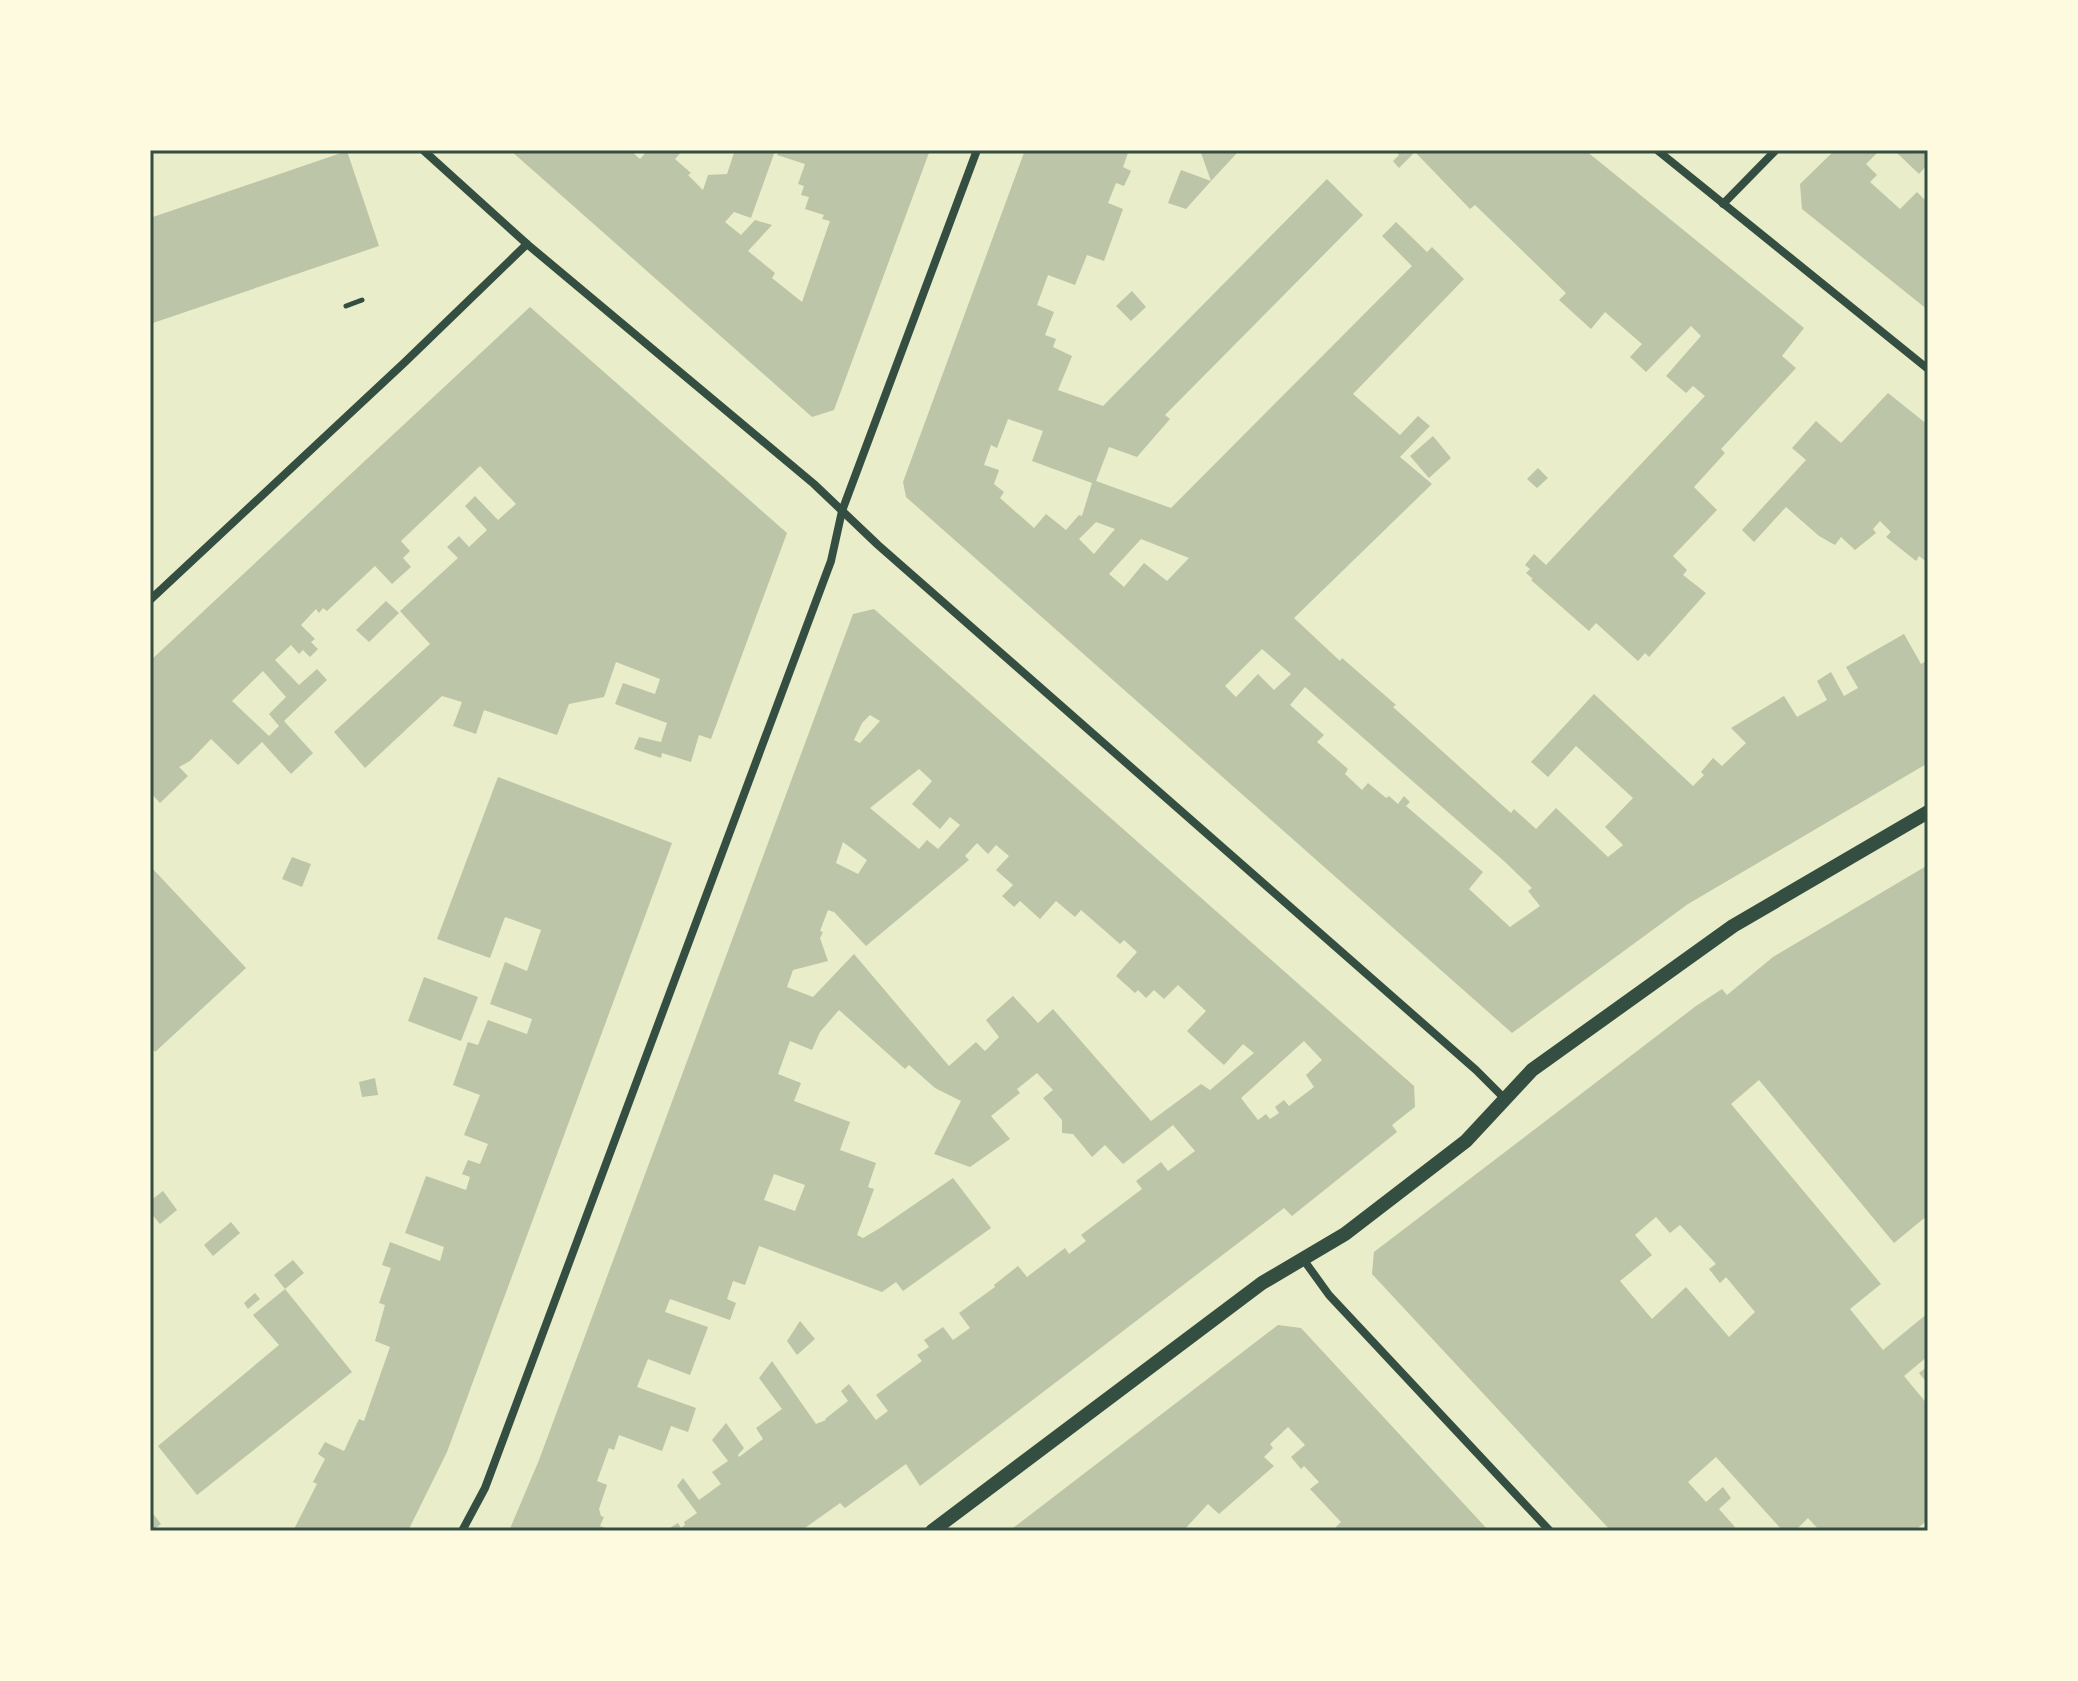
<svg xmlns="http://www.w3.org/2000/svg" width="2078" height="1681" font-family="'Fira Sans',sans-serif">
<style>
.building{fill:#bcc5a7;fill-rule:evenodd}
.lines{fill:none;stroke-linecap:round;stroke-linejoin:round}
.path{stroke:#344e41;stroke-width:5}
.minor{stroke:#344e41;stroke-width:8}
.tertiary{stroke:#344e41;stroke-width:14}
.neatline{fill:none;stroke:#344e41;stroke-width:3}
</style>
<rect width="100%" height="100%" fill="#e9edc9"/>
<!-- building -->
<g class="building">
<polygon points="510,150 630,150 640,159 648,150 683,150 675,159 691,173 688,175 703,190 708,175 727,174 735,150 775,151 751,218 734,212 725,222 741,235 755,220 772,225 748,251 775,273 772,278 802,302 830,221 822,219 824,215 805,209 809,197 801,195 804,186 798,184 805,164 777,155 779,150 930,150 834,410 812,417"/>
<path d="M 1025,150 L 1129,150 L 1123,167 L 1131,171 L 1124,186 L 1116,183 L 1108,203 L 1123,209 L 1104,261 L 1087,255 L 1075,285 L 1048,275 L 1037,305 L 1054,312 L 1045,335 L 1056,339 L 1053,347 L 1072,356 L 1058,390 L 1103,406 L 1327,179 L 1363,215 L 1165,415 L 1170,419 L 1137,457 L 1109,447 L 1096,481 L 1171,508 L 1412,266 L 1382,236 L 1396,222 L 1427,252 L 1432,247 L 1464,279 L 1353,394 L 1400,435 L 1418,416 L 1430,426 L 1400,457 L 1432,484 L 1294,618 L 1340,661 L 1342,658 L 1396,705 L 1393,707 L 1511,813 L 1514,809 L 1536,829 L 1556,808 L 1608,857 L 1623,845 L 1605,827 L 1633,798 L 1576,746 L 1548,777 L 1531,762 L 1594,694 L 1693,786 L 1704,775 L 1701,772 L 1713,758 L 1722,766 L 1746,743 L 1731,728 L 1784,696 L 1797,717 L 1827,700 L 1817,681 L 1831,672 L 1844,696 L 1858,688 L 1846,667 L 1904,634 L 1921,664 L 1928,660 L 1928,763 L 1688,904 L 1512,1033 L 906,497 L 903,482 ZM 1008,419 L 1043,431 L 1032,461 L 1092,483 L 1082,516 L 1079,515 L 1066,530 L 1046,514 L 1034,528 L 1000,498 L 1004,492 L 994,484 L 999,470 L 984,465 L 991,445 L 997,448 ZM 1096,522 L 1115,529 L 1094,554 L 1079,539 ZM 1141,539 L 1189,558 L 1167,581 L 1144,563 L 1124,587 L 1109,574 ZM 1262,649 L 1291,674 L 1274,690 L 1258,674 L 1236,697 L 1225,686 ZM 1305,687 L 1505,862 L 1532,888 L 1528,891 L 1540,906 L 1510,927 L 1469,889 L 1483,872 L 1406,806 L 1410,802 L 1404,796 L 1398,804 L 1389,796 L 1386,798 L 1368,783 L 1362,790 L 1345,774 L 1348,769 L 1317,742 L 1324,735 L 1290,705 Z"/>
<polygon points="1200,150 1235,150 1237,153 1211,181"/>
<polygon points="1394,150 1585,150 1804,328 1782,356 1796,368 1721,449 1725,453 1694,487 1717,510 1673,556 1687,570 1683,575 1706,593 1649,657 1645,653 1638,661 1596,623 1589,631 1531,580 1533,579 1526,573 1530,569 1525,565 1534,554 1546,565 1705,396 1693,386 1686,393 1666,376 1701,336 1691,326 1646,372 1630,357 1642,344 1605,312 1591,329 1559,300 1566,293 1475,205 1470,209 1415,152 1399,168 1393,161 1399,155"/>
<polygon points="1835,150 1880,150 1866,164 1877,175 1870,182 1900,209 1917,192 1928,203 1928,310 1802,209 1800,184"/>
<polygon points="1894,150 1928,150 1928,164 1919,174"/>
<polygon points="347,151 379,246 150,324 150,218"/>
<polygon points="1181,170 1211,181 1186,209 1168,203"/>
<polygon points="1132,291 1146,307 1131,321 1116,306"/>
<path d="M 530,307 L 787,533 L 711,739 L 699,735 L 691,762 L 662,753 L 661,758 L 634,749 L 639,737 L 661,742 L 667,723 L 615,704 L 623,683 L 655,694 L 660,679 L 616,662 L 604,697 L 569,704 L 557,735 L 484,710 L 476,734 L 453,726 L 462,702 L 442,696 L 365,768 L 334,732 L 430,644 L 400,611 L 458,558 L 447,547 L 459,536 L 469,547 L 487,530 L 465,506 L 475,496 L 498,520 L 516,504 L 480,466 L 401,541 L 410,551 L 403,558 L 411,567 L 392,584 L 375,566 L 327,611 L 323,608 L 319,613 L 316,609 L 301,625 L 315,639 L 311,642 L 318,649 L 310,657 L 303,650 L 299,654 L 291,645 L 275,660 L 299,685 L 317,669 L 327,680 L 284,721 L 313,753 L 291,774 L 262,742 L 238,765 L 211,739 L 190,761 L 179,767 L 188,776 L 160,803 L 150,792 L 150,661 ZM 263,671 L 286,697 L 269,714 L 279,726 L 269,736 L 232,701 Z"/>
<polygon points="1888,393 1928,425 1928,563 1919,556 1916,561 1886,537 1891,532 1880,521 1873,529 1876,533 1855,550 1841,537 1835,545 1819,536 1786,507 1754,542 1742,530 1806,460 1792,448 1816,421 1841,443"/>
<polygon points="1433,436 1451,458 1429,478 1410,456"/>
<polygon points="1538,468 1548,478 1537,488 1527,479"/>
<polygon points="386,601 399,613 369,642 356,630"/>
<path d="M 874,609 L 1414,1086 L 1415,1107 L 1392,1125 L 1397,1132 L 1292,1216 L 1284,1208 L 920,1486 L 906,1464 L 845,1508 L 840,1503 L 805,1528 L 807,1531 L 665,1531 L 678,1523 L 681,1528 L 685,1525 L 684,1522 L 697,1513 L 677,1486 L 683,1478 L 699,1500 L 721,1484 L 712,1472 L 728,1461 L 712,1440 L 726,1423 L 744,1448 L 738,1455 L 739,1457 L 763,1439 L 756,1428 L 782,1409 L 759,1378 L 772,1361 L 816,1424 L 826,1420 L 825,1419 L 848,1401 L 841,1391 L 849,1384 L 876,1420 L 888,1411 L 876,1395 L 922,1361 L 917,1355 L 929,1347 L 924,1340 L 943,1327 L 953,1340 L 970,1328 L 959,1313 L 995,1287 L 994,1285 L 1018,1266 L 1027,1277 L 1065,1248 L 1069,1254 L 1086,1241 L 1081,1235 L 1142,1189 L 1136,1181 L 1161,1162 L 1168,1171 L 1195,1151 L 1173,1125 L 1123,1164 L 1105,1145 L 1092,1157 L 1073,1134 L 1062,1133 L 1062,1120 L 1043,1098 L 1053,1090 L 1037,1073 L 1017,1089 L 1020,1093 L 991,1116 L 1010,1139 L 970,1167 L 934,1154 L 961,1101 L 935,1088 L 909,1065 L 905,1069 L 839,1010 L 820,1032 L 812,1050 L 790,1041 L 778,1074 L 801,1083 L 794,1101 L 850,1122 L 840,1150 L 876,1163 L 868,1187 L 874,1189 L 857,1235 L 863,1238 L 880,1228 L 953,1178 L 991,1228 L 903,1291 L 896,1282 L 882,1292 L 759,1246 L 745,1285 L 733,1281 L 727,1299 L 736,1303 L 730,1320 L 670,1299 L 665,1312 L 708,1327 L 690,1375 L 648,1359 L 637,1387 L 696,1408 L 688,1432 L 671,1426 L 662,1451 L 619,1435 L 614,1450 L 609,1448 L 597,1481 L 607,1485 L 599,1509 L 601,1516 L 604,1517 L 600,1526 L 614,1531 L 509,1531 L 539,1460 L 853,614 ZM 870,715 L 880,721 L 860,743 L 854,740 L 862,723 ZM 919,769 L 932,781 L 912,804 L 940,829 L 950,817 L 960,825 L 938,849 L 927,840 L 919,849 L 870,808 ZM 843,842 L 867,860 L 858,874 L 836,863 ZM 977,843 L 988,854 L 996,845 L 1009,856 L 996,870 L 1013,885 L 1002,896 L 1014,907 L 1020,901 L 1040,919 L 1056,901 L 1075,917 L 1081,910 L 1120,944 L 1124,940 L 1137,952 L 1116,976 L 1135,993 L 1138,990 L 1146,998 L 1154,990 L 1164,999 L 1178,985 L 1206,1011 L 1187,1031 L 1205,1048 L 1224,1065 L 1243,1044 L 1254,1053 L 1210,1090 L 1201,1084 L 1151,1121 L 1053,1009 L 1038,1023 L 1013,996 L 986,1020 L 999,1037 L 985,1051 L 976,1042 L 949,1066 L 854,954 L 813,997 L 787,987 L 793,970 L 828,961 L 820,938 L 823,932 L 820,931 L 828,910 L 834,912 L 866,946 L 969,860 L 965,856 ZM 1304,1041 L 1322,1060 L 1306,1075 L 1314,1087 L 1289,1106 L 1284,1100 L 1275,1107 L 1279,1113 L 1270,1119 L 1266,1114 L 1258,1120 L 1241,1098 ZM 774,1174 L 805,1185 L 795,1211 L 764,1200 Z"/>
<polygon points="498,777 672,843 447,1452 408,1531 293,1531 317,1484 313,1482 325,1459 318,1454 325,1442 344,1451 359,1419 364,1421 390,1347 375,1341 385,1305 379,1303 391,1268 382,1265 390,1242 440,1261 444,1247 405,1233 426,1176 466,1190 470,1177 462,1174 468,1160 480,1164 488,1144 464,1135 480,1095 453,1085 468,1042 478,1045 488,1020 527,1034 532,1019 490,1004 505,962 527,971 541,930 505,917 490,958 437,939"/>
<polygon points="292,857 311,864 302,887 282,879"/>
<path d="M 1928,865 L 1928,1215 L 1894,1243 L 1759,1080 L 1731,1104 L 1881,1284 L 1850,1309 L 1883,1350 L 1928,1313 L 1928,1356 L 1904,1376 L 1928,1405 L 1928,1520 L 1914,1531 L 1820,1531 L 1808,1518 L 1795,1531 L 1783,1531 L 1716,1457 L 1688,1482 L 1706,1502 L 1723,1487 L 1731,1498 L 1719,1509 L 1735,1527 L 1730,1531 L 1611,1531 L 1372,1274 L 1374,1252 L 1696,1006 L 1722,989 L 1727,995 L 1773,957 ZM 1656,1217 L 1670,1233 L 1680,1225 L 1716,1264 L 1709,1269 L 1720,1283 L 1726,1277 L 1755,1312 L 1729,1337 L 1686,1287 L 1652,1319 L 1620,1281 L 1652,1255 L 1635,1235 Z"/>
<polygon points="150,866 246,968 155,1052 150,1046"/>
<polygon points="424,977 478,997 461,1041 408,1021"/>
<polygon points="375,1078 378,1095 362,1097 359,1082"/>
<polygon points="163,1191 177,1210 160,1224 150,1212 150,1201"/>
<polygon points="231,1222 240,1233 213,1256 204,1245"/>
<polygon points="293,1260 304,1273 285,1289 352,1372 197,1495 158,1446 279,1345 253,1315 285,1289 274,1275"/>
<polygon points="255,1293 260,1299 248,1309 244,1303"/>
<polygon points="800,1321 815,1339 797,1355 787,1341"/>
<polygon points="1278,1325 1301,1328 1489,1531 1332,1531 1341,1522 1310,1489 1319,1482 1304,1466 1301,1469 1291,1457 1305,1445 1288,1427 1270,1444 1273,1448 1264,1457 1274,1466 1219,1514 1208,1504 1183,1531 1009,1531"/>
<polygon points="1928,1366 1928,1384 1919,1373"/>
<polygon points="150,1510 161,1524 152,1531 150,1531"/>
</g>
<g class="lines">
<!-- path -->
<polyline class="path" points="346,306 362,300"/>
<!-- minor -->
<g class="minor">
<polyline points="423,150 527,244 814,484 878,545 1476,1070 1504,1098"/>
<polyline points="1657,150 1928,369"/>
<polyline points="1723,204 1776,150"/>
<polyline points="150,600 405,362 527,244"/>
<polyline points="1303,1259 1329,1295 1550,1531"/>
<polyline points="462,1531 485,1488 831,561 842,511 977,150"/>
</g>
<!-- tertiary -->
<polyline class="tertiary" points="932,1531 1262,1283 1345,1234 1466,1141 1532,1070 1733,926 1928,812"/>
</g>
<!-- border -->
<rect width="2078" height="1681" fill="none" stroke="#fefae0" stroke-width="304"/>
<rect x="152" y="152" width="1774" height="1377" class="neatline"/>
</svg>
